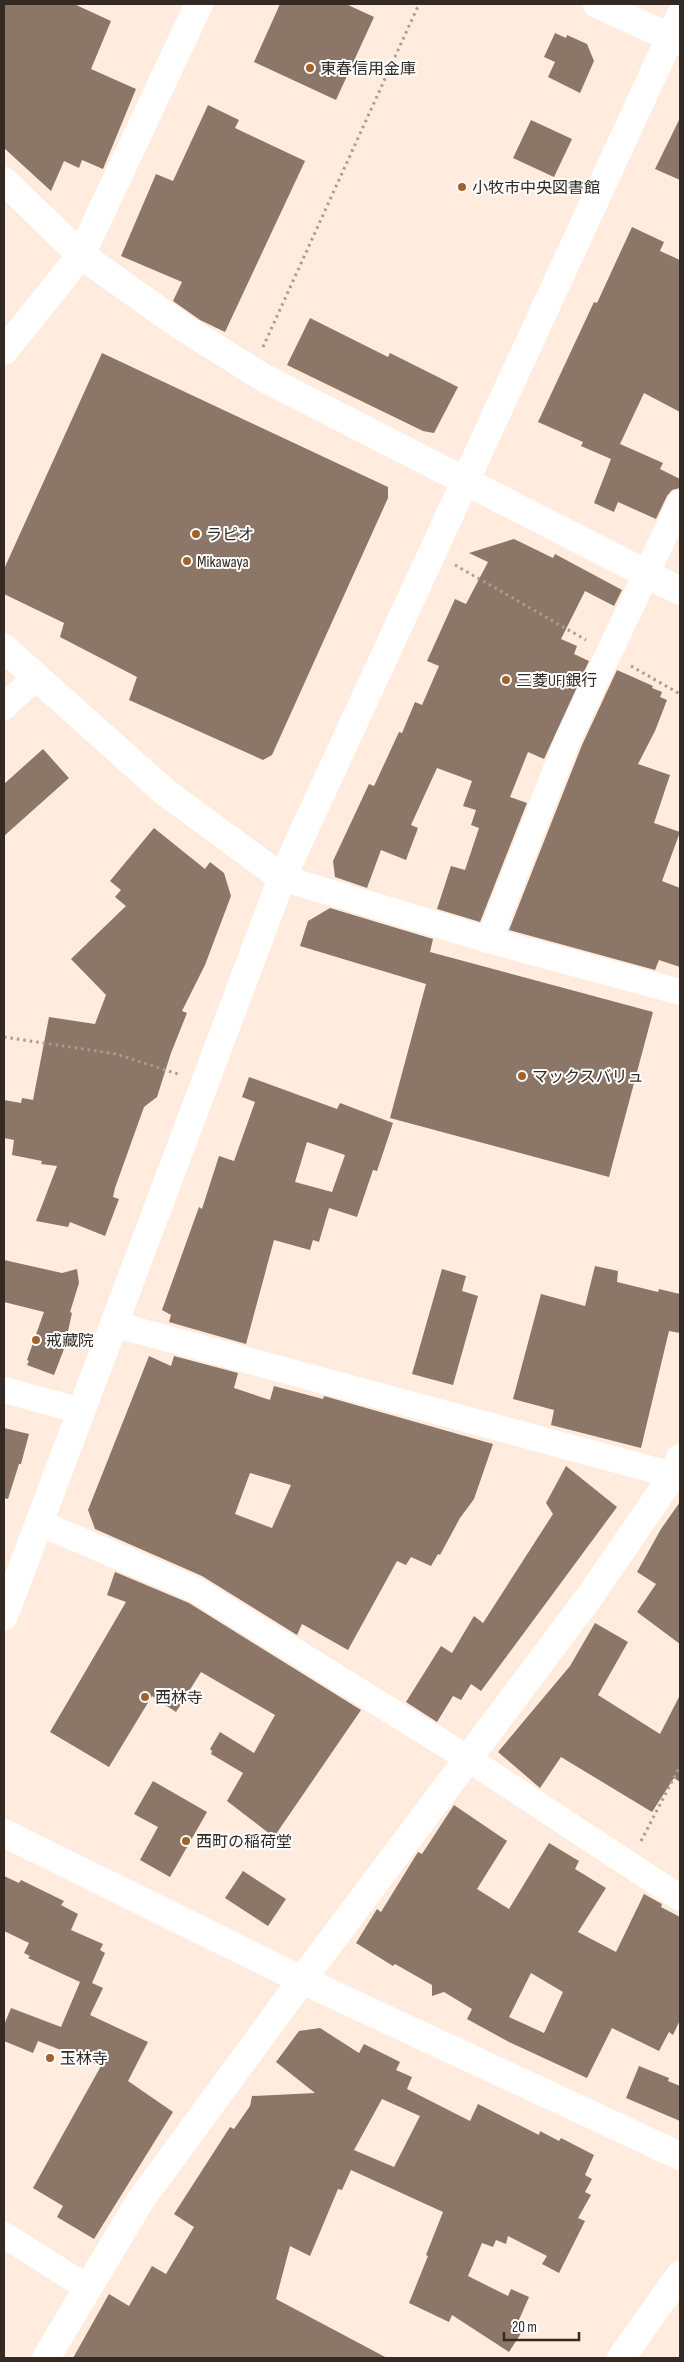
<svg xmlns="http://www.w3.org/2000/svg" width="684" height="2362" font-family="'Sofia Sans Condensed','Noto Sans JP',sans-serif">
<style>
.building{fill:#8b7667;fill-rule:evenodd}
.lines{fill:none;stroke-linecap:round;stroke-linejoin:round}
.path{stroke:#aa9c90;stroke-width:3;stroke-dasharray:2.5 4;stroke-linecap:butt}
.street{stroke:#fff;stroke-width:26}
.secondary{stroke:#fff;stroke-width:28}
.poi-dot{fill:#a1612a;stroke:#fdfdfd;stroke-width:2}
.labels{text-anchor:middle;stroke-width:4;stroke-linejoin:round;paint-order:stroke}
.poi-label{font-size:16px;fill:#322a23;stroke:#fdfdfd;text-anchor:start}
</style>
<rect width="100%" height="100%" fill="#ffecde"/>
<!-- building -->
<g class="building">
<polygon points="4,4 74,4 111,21 91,69 136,89 103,169 82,160 79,168 64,161 51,191 4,148"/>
<polygon points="280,4 346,4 374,17 336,100 254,62"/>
<polygon points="555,33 566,38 567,35 587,44 594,61 580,93 548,77 555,62 544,57"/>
<polygon points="208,105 239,120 235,128 305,161 225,332 200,320 173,301 182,282 121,256 156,174 173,181"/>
<polygon points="680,118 680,180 655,169"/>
<polygon points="531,120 572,139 554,177 513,158"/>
<polygon points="632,227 664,242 660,251 680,260 680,412 644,393 620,444 663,463 660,469 680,479 680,488 672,490 667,496 656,519 618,502 614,512 594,503 611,459 581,446 583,442 538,422 594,302 597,303"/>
<polygon points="310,318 388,357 390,353 458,387 434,433 423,431 287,365"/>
<polygon points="102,353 388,487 388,498 272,755 263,760 129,700 137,677 60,637 64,623 4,594 4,569"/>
<polygon points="514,539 553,558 555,554 622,590 614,606 585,591 561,639 577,646 574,654 589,661 544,759 528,752 510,797 527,803 480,922 437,909 451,866 465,870 479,828 471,825 476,810 463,806 472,781 437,768 411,825 418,828 406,860 381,850 367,888 335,877 333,861 369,784 374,786 399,732 402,733 415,702 422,705 439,666 427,661 455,599 466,604 488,562 469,553"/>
<polygon points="617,670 653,686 652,688 662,692 660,697 667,700 655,731 638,764 670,775 654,823 680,832 662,881 680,888 680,967 659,960 655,970 509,930 582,745"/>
<polygon points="43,749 69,778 4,836 4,784"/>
<polygon points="154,828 205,869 210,862 224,873 231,896 205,965 182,1011 187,1013 171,1053 157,1097 144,1107 115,1188 113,1197 119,1199 105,1236 70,1222 68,1227 36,1221 57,1166 41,1164 42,1161 12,1155 14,1140 4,1138 4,1100 21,1103 22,1098 33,1100 49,1017 95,1024 106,995 71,959 126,906 115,897 121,890 110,881"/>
<polygon points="330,908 433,939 430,952 653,1012 609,1177 390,1118 426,984 300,946 308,921"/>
<path d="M 249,1077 L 337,1109 L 340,1103 L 393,1123 L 377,1171 L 373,1170 L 357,1217 L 329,1208 L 319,1242 L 313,1240 L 310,1250 L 274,1240 L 246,1344 L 169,1322 L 171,1315 L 162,1310 L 199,1207 L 202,1209 L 219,1156 L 234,1161 L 255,1102 L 242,1097 ZM 307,1142 L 345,1155 L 332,1192 L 295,1182 Z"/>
<polygon points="4,1260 62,1273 77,1269 79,1283 70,1312 72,1313 64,1349 54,1375 27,1365 29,1361 27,1360 44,1312 4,1302"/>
<polygon points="595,1266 618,1271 617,1282 658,1292 659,1289 680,1294 680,1333 669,1331 641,1448 551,1425 554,1410 513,1399 541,1294 585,1306"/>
<polygon points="442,1269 466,1276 462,1291 478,1296 453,1385 412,1374"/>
<path d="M 149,1356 L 171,1366 L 174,1356 L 238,1373 L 234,1388 L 270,1400 L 274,1386 L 323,1399 L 324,1396 L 493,1444 L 474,1499 L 460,1518 L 440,1555 L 438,1554 L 431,1566 L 411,1557 L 406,1565 L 397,1561 L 348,1650 L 302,1624 L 297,1635 L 202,1576 L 95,1529 L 88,1510 ZM 250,1473 L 291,1485 L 272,1528 L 235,1514 Z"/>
<polygon points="4,1428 29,1434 21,1464 19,1464 8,1499 4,1498"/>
<polygon points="566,1466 617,1507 481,1691 471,1684 461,1700 453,1696 437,1722 406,1702 441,1646 452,1653 474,1616 483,1623 553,1514 546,1503"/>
<polygon points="680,1502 680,1644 637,1612 656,1584 637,1572 661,1529"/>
<polygon points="115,1572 189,1603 361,1710 274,1837 227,1801 243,1773 211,1754 212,1751 210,1749 220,1732 254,1753 275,1715 201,1672 176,1712 152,1696 109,1767 50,1732 126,1602 107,1595"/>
<polygon points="595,1623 628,1642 598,1695 660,1734 680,1695 680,1782 674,1778 652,1812 561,1757 540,1788 498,1752 570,1666"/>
<polygon points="153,1781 207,1812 170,1877 140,1860 158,1827 134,1814"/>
<path d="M 454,1805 L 507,1841 L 477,1889 L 509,1909 L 549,1843 L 579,1861 L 575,1869 L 606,1888 L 578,1932 L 616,1952 L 644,1894 L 662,1904 L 661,1907 L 680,1917 L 680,2020 L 673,2035 L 669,2032 L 659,2051 L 612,2028 L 587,2078 L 509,2042 L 467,2019 L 472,2009 L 444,1992 L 432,1996 L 432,1985 L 395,1964 L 393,1966 L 356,1943 L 377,1909 L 381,1912 L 418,1852 L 422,1854 ZM 531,1973 L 563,1992 L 544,2033 L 509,2017 Z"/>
<polygon points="243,1871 286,1899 268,1926 225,1898"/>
<polygon points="4,1876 19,1883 21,1880 64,1901 61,1905 78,1914 71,1930 103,1944 100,1950 105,1953 92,1983 103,1988 90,2015 148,2042 128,2081 173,2112 94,2239 57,2217 63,2206 33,2188 101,2066 38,2041 33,2053 4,2041 4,2025 11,2008 61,2027 80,1982 28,1958 30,1956 24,1953 29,1943 4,1931"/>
<path d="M 320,2028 L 359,2053 L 364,2044 L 400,2062 L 396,2070 L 412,2077 L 407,2089 L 470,2121 L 478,2104 L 539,2135 L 540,2131 L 559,2141 L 561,2138 L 594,2155 L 585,2175 L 592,2179 L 585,2192 L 591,2195 L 578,2218 L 585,2221 L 559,2273 L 542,2264 L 547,2256 L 508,2236 L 506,2244 L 496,2240 L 493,2247 L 482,2243 L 468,2276 L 508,2296 L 511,2289 L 529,2297 L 518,2322 L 525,2327 L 509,2352 L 452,2315 L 449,2322 L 409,2303 L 428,2256 L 426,2255 L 443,2212 L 351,2170 L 342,2190 L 338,2189 L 310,2256 L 290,2246 L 276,2299 L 387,2358 L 73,2358 L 109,2294 L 129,2306 L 152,2266 L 166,2274 L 194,2227 L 174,2214 L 230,2127 L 234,2129 L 250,2106 L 252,2096 L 315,2093 L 276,2062 L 299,2031 ZM 382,2099 L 420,2116 L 394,2167 L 354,2150 Z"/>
<polygon points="639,2066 669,2078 668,2081 680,2086 680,2121 626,2098"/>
</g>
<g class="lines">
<!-- path -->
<g class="path">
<polyline points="263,347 419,4"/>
<polyline points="455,565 586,640"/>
<polyline points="631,666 680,694"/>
<polyline points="4,1037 116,1054 181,1075"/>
<polyline points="641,1841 680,1766"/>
</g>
<!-- street -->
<g class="street">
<polyline points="4,707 35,678"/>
<polyline points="282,878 489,940 680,992"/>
<polyline points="489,940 568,739 680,503"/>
<polyline points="113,1324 680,1477"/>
<polyline points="4,1390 81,1411"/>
<polyline points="40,1523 196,1590 467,1758 680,1898"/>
<polyline points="4,2235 88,2288"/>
</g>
<!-- secondary -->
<g class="secondary">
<polyline points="597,4 680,42"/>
<polyline points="4,181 81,255 181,326 264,378 680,591"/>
<polyline points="4,351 81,255 199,4"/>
<polyline points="4,648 165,792 282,878"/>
<polyline points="4,1616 282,878 680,16"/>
<polyline points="4,1833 302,1980 680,2156"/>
<polyline points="46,2358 140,2201 302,1980 590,1596 673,1475 680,1458"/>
<polyline points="621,2358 680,2275"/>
</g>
</g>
<!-- markers -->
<g class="poi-dot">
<circle cx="310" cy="68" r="5"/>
<circle cx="462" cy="187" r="5"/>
<circle cx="196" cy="534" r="5"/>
<circle cx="187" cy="561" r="5"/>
<circle cx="506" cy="680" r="5"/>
<circle cx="522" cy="1076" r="5"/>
<circle cx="36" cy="1340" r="5"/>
<circle cx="145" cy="1697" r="5"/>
<circle cx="186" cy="1841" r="5"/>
<circle cx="50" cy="2058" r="5"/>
</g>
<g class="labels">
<!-- poi labels -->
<g class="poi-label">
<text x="320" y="74">東春信用金庫</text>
<text x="472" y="193">小牧市中央図書館</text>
<text x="206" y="540">ラピオ</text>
<text x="197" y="567">Mikawaya</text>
<text x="516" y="686">三菱UFJ銀行</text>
<text x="532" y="1082">マックスバリュ</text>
<text x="46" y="1346">戒藏院</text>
<text x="155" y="1703">西林寺</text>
<text x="196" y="1847">西町の稲荷堂</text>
<text x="60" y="2064">玉林寺</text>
</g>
</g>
<!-- border -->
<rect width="684" height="2362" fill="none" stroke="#322a23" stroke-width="10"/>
<!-- scale -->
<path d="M504 2332v8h75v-8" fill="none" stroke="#322a23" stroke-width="2.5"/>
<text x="512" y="2332" font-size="15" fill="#322a23" stroke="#fdfdfd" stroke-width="4" paint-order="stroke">20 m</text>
</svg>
